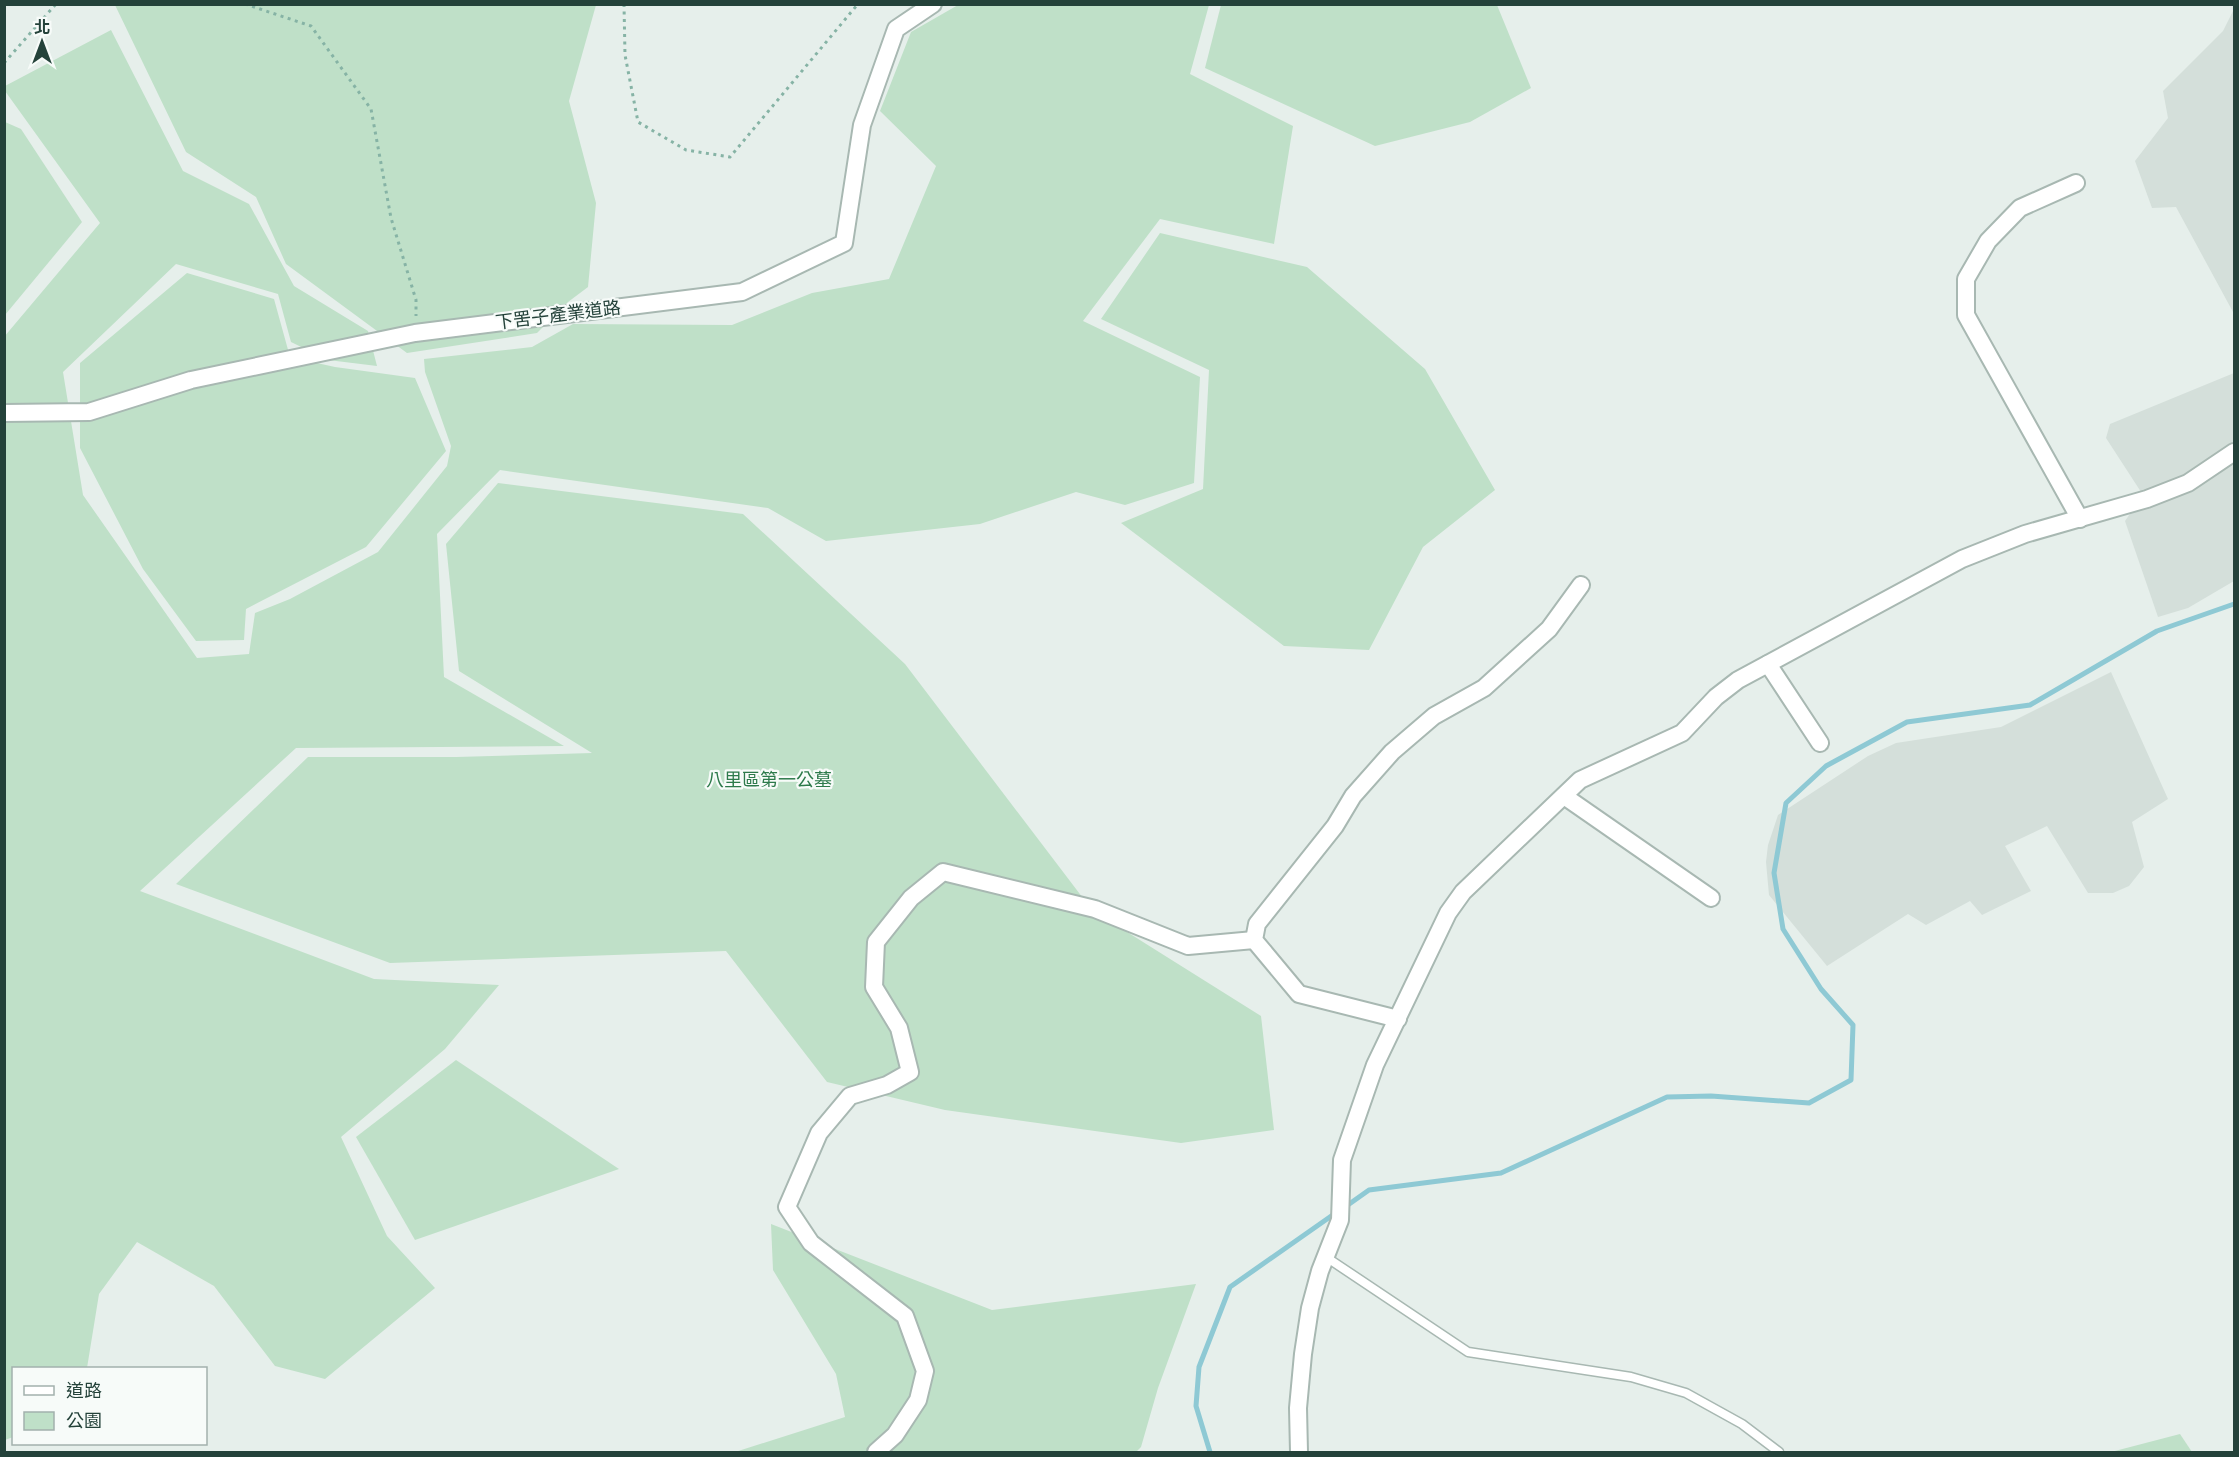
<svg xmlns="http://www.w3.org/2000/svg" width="2239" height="1457" font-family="Cabin,'Noto Sans TC',sans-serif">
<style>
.built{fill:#d4dfda}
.green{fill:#bfe0c8}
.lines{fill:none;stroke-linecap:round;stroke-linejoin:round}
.stream{stroke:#8ec9d4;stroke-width:5}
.service-casing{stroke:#a8b8b2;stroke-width:11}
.minor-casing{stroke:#a8b8b2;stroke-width:20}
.path{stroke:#86b3a5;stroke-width:3;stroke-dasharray:3 4.5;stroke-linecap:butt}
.service{stroke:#fff;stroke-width:8}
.minor{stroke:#fff;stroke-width:16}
.labels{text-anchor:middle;stroke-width:4.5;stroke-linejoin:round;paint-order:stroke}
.street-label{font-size:18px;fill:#24423a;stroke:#f7fbf9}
.park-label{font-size:18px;fill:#2d7a4b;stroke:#f7fbf9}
</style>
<rect width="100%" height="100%" fill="#e6efeb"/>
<!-- built -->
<g class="built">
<polygon points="2234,9 2234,312 2233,312 2176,207 2152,208 2135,161 2168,118 2163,91 2223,31"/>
<polygon points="2234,373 2234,581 2188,608 2158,617 2125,521 2143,495 2106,438 2110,424"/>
<polygon points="2111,672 2168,799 2132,822 2144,867 2129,886 2113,893 2088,893 2047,826 2005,846 2031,891 1982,915 1970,901 1926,925 1908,914 1827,966 1769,895 1766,862 1768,845 1778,815 1868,756 1896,743 2001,727"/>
</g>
<!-- green -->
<g class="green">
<polygon points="115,5 596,5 569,101 596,203 588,287 568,302 537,333 407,353 286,264 256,197 186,152"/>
<polygon points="958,5 1209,5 1190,74 1293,126 1274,244 1160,219 1083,321 1200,377 1194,483 1125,505 1076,492 980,524 826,541 768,508 500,470 437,534 444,677 564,746 296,748 140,891 374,979 499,985 445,1049 341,1137 387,1236 435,1288 325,1379 275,1366 214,1286 137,1242 99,1294 87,1368 14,1368 13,1437 5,1440 4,337 100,223 5,91 5,86 111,30 183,171 249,204 294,286 368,331 377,366 328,360 291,342 278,294 176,264 63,372 83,495 197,658 249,654 255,613 290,599 378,552 447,466 451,446 425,372 424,359 532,347 573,324 732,325 812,293 889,279 936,166 880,111 911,32"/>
<polygon points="1221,5 1497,5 1531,88 1470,122 1375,146 1205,68"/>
<polygon points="5,122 21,129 82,222 5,315"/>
<polygon points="1160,233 1307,267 1425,369 1495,490 1423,547 1369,650 1284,646 1121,523 1203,489 1209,370 1101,319"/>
<polygon points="187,273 274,299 290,357 335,367 415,378 446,451 366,547 246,609 244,640 196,641 143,569 80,448 80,363"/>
<polygon points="498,483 743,514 905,664 1092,910 1261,1016 1274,1130 1181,1143 945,1110 827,1082 726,951 390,963 176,884 308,757 456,757 592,753 459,671 446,544"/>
<polygon points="456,1060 619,1169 415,1240 356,1137"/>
<polygon points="771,1224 992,1310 1196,1284 1158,1388 1141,1447 1136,1452 735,1452 845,1417 836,1374 773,1270"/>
<polygon points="2180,1434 2192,1452 2111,1452"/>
</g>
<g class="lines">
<!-- stream -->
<g class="stream">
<polyline points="1345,1207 1369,1190 1501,1173 1667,1097 1711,1096 1809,1103 1851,1080 1853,1025 1821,989 1783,929 1774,873 1786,803 1826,766 1907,722 2030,705 2157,631 2234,604"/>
<polyline points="1210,1452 1196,1406 1199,1367 1230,1287 1337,1212"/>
</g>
<!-- service casing -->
<g class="service-casing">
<polyline id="service" points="1326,1257 1468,1352 1631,1377 1686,1393 1742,1424 1779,1452"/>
</g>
<!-- minor casing -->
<g class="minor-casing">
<g id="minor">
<polyline points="2076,183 2020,208 1988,241 1966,279 1966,315 2080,519"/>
<polyline points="4,413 89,412 191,380 415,333 742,292 844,243 862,125 896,29 933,4"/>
<polyline points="1768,664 1820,743"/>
<polyline points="1564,796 1711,898"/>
<polyline points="1398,1019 1299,994 1254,940 1257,924 1335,826 1353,796 1392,752 1434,716 1484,688 1549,629 1581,585"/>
<polyline points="876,1452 895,1435 918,1400 925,1371 905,1316 811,1243 787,1207 819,1133 850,1096 887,1085 910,1072 899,1028 874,987 876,942 911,898 943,872 1095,909 1188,946 1254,940"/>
<polyline points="1299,1452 1298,1408 1303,1354 1310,1308 1320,1271 1340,1220 1342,1160 1375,1065 1448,913 1463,892 1580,780 1682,733 1716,697 1738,680 1962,559 2025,534 2147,499 2188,483 2234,452"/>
</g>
</g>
<!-- path -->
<g class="path">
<polyline points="245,4 311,26 371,109 391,218 416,300 416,316"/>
<polyline points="624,4 625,55 638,122 686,150 730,157 858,4"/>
<polyline points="4,63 56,4"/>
</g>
<!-- service -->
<use href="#service" class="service"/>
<!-- minor -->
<use href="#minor" class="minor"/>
</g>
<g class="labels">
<!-- street labels -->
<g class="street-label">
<text transform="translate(558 315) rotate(-7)" y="6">下罟子產業道路</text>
</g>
<!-- park labels -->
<g class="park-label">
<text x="769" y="786">八里區第一公墓</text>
</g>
</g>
<!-- border -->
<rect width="2239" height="1457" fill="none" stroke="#24423a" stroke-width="12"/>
<!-- legend -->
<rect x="12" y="1367" width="195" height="78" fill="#f7fbf9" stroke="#a3b1ad" stroke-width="1.5"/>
<rect x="24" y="1386" width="30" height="9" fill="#ffffff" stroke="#a3b1ad" stroke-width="1.5"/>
<text x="66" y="1397" font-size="18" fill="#24423a">道路</text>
<rect x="24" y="1412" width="30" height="18" fill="#bfe0c8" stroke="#a3b1ad" stroke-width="1.5"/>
<text x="66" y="1427" font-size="18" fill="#24423a">公園</text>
<!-- north arrow -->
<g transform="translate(42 42)" stroke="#f7fbf9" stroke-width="4.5" paint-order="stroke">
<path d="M0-4.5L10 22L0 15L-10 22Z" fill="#24423a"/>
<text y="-9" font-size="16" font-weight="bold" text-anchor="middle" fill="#24423a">北</text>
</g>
</svg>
